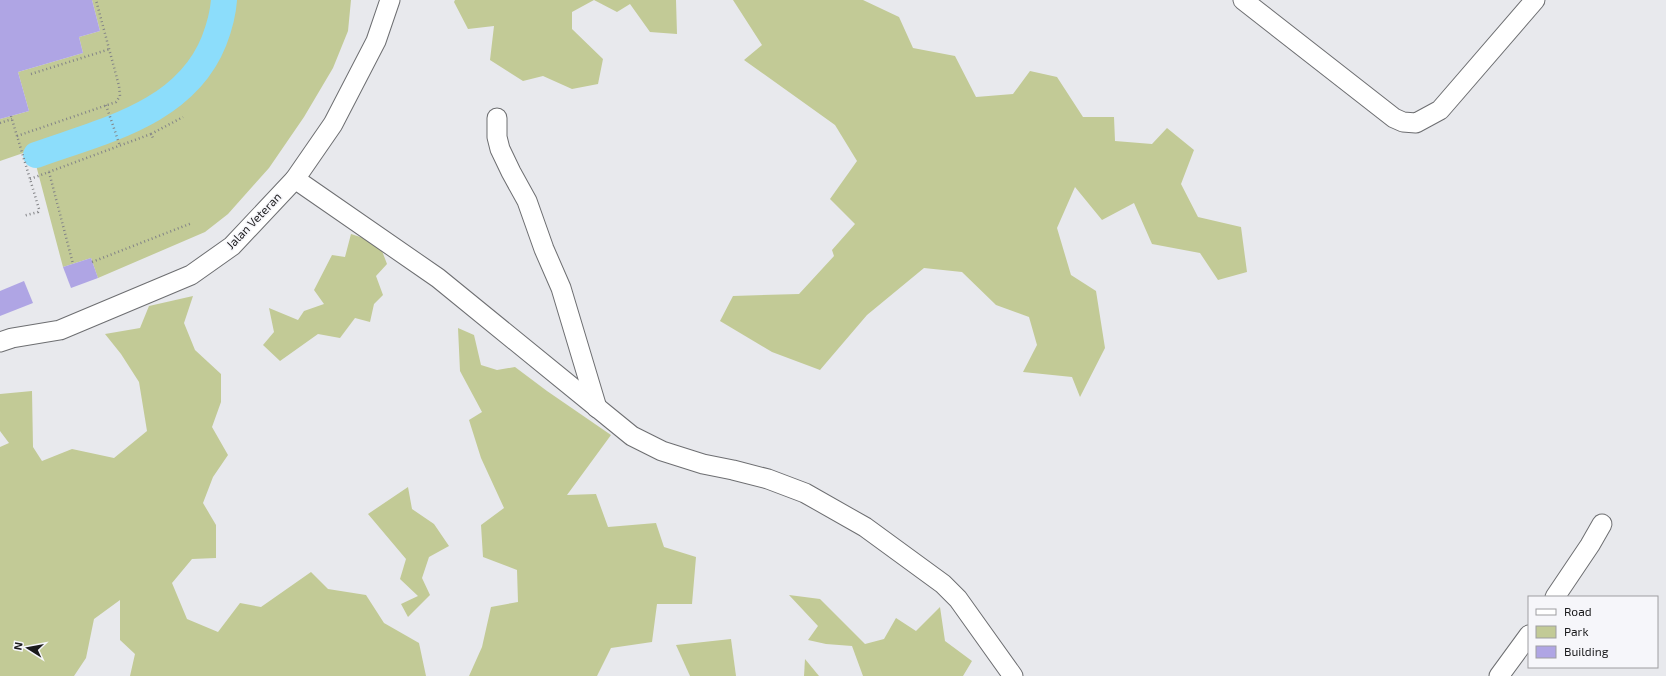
<svg xmlns="http://www.w3.org/2000/svg" width="1666" height="676" font-family="'Exo 2',sans-serif">
<style>
.green{fill:#c2ca96}
.lines{fill:none;stroke-linecap:round;stroke-linejoin:round}
.canal{stroke:#8cddfb;stroke-width:26}
.building{fill:#afa5e4}
.street-casing{stroke:#6d6e71;stroke-width:21}
.path{stroke:#838487;stroke-width:2.5;stroke-dasharray:1 3;stroke-linecap:butt}
.street{stroke:#fff;stroke-width:19}
.labels{text-anchor:middle;stroke-width:3;stroke-linejoin:round;paint-order:stroke}
.street-label{font-size:12px;fill:#1a1a1c;stroke:#f6f6fa}
</style>
<rect width="100%" height="100%" fill="#e8e9ed"/>
<!-- green -->
<g class="green">
<polygon points="92,0 351,0 348,31 333,68 304,117 269,168 228,214 205,232 98,278 91,258 63,267 32,150 0,161 0,119 29,111 18,72 83,53 79,37 100,31"/>
<polygon points="455,0 676,0 677,34 650,32 630,4 617,12 594,0 572,12 572,29 603,59 598,84 572,89 543,76 523,81 490,60 494,26 468,29 454,2"/>
<polygon points="733,0 863,0 899,17 913,48 955,56 976,97 1013,94 1030,71 1057,77 1083,117 1114,117 1115,141 1152,144 1167,128 1194,150 1181,184 1198,217 1241,227 1247,272 1218,280 1200,253 1152,244 1134,203 1102,220 1075,187 1057,228 1071,275 1096,291 1105,348 1080,397 1072,377 1023,372 1037,345 1029,317 996,305 962,272 924,268 867,315 820,370 772,352 720,321 733,296 799,294 834,256 832,250 855,224 830,199 857,161 835,125 744,60 762,45"/>
<polygon points="351,234 379,243 387,264 376,276 383,295 374,304 370,322 355,318 340,338 318,334 280,361 263,345 274,332 269,308 298,320 304,311 324,304 314,290 332,255 345,257"/>
<polygon points="193,296 184,323 195,350 221,374 221,402 212,427 228,455 213,477 203,503 216,525 216,558 192,559 172,583 187,619 218,632 240,603 261,607 311,572 328,589 366,595 384,623 419,643 426,676 130,676 135,654 120,640 120,600 94,619 86,658 74,676 0,676 0,447 9,443 0,431 0,394 32,391 33,447 42,461 72,449 114,458 147,431 139,382 121,354 105,334 140,328 149,306"/>
<polygon points="458,328 474,335 481,365 497,370 515,367 547,391 611,435 567,495 596,494 608,527 656,523 664,547 696,557 692,604 657,604 652,642 611,648 597,676 469,676 482,647 491,607 518,602 517,570 483,557 481,525 504,508 481,458 469,420 482,412 460,371"/>
<polygon points="408,487 412,509 434,524 449,546 429,557 422,578 430,595 408,617 401,604 418,596 400,579 406,559 368,514"/>
<polygon points="789,595 820,599 865,644 884,639 896,618 916,631 940,607 945,641 972,661 963,676 863,676 852,646 826,644 808,640 818,626"/>
<polygon points="731,639 736,676 690,676 676,645"/>
<polygon points="805,659 819,676 804,676"/>
</g>
<g class="lines">
<!-- canal -->
<path class="canal" d="M 36,155 C 102,131 185,114 214,41 C 219,28 223,14 224,0"/>
</g>
<!-- building -->
<g class="building">
<polygon points="0,0 92,0 100,31 79,37 83,53 18,72 29,111 0,119"/>
<polygon points="91,258 98,278 71,288 63,267"/>
<polygon points="24,281 33,303 0,316 0,291"/>
</g>
<g class="lines">
<!-- street casing -->
<g class="street-casing">
<g id="street">
<polyline points="1243,0 1394,118 1403,122 1416,123 1440,110 1535,0"/>
<polyline points="497,118 497,137 500,149 511,172 527,201 544,249 561,288 597,408"/>
<polyline points="295,179 438,278 632,436 662,451 703,464 733,470 768,479 805,493 865,527 943,584 958,599 1013,676"/>
<polyline points="0,342 12,338 60,330 191,275 232,246 295,179 333,124 376,41 390,0"/>
<polyline points="1555,597 1590,545 1602,524"/>
<polyline points="1499,676 1529,635"/>
</g>
</g>
<!-- path -->
<g class="path">
<polyline points="31,74 110,49"/>
<polyline points="106,105 120,146"/>
<polyline points="11,116 39,209 38,212 23,216"/>
<polyline points="0,123 12,119"/>
<polyline points="151,134 183,117"/>
<polyline points="17,136 116,102 120,96 119,86 96,0"/>
<polyline points="49,172 73,264"/>
<polyline points="30,179 151,134 154,140"/>
<polyline points="92,262 192,223"/>
</g>
<!-- street -->
<use href="#street" class="street"/>
</g>
<g class="labels">
<!-- street labels -->
<g class="street-label">
<text transform="translate(254 221) rotate(-46)" y="4">Jalan Veteran</text>
</g>
</g>
<!-- legend -->
<rect x="1528" y="596" width="130" height="72" fill="#f6f6fa" stroke="#9e9ea1"/>
<rect x="1536" y="609" width="20" height="6" fill="#ffffff" stroke="#9e9ea1"/>
<text x="1564" y="616" font-size="12" fill="#1a1a1c">Road</text>
<rect x="1536" y="626" width="20" height="12" fill="#c2ca96" stroke="#9e9ea1"/>
<text x="1564" y="636" font-size="12" fill="#1a1a1c">Park</text>
<rect x="1536" y="646" width="20" height="12" fill="#afa5e4" stroke="#9e9ea1"/>
<text x="1564" y="656" font-size="12" fill="#1a1a1c">Building</text>
<!-- north arrow -->
<g transform="translate(28 648) rotate(281)" stroke="#f6f6fa" stroke-width="3" paint-order="stroke">
<path d="M0-3L7 15L0 10L-7 15Z" fill="#1a1a1c"/>
<text y="-6" font-size="11" font-weight="bold" text-anchor="middle" fill="#1a1a1c">N</text>
</g>
</svg>
